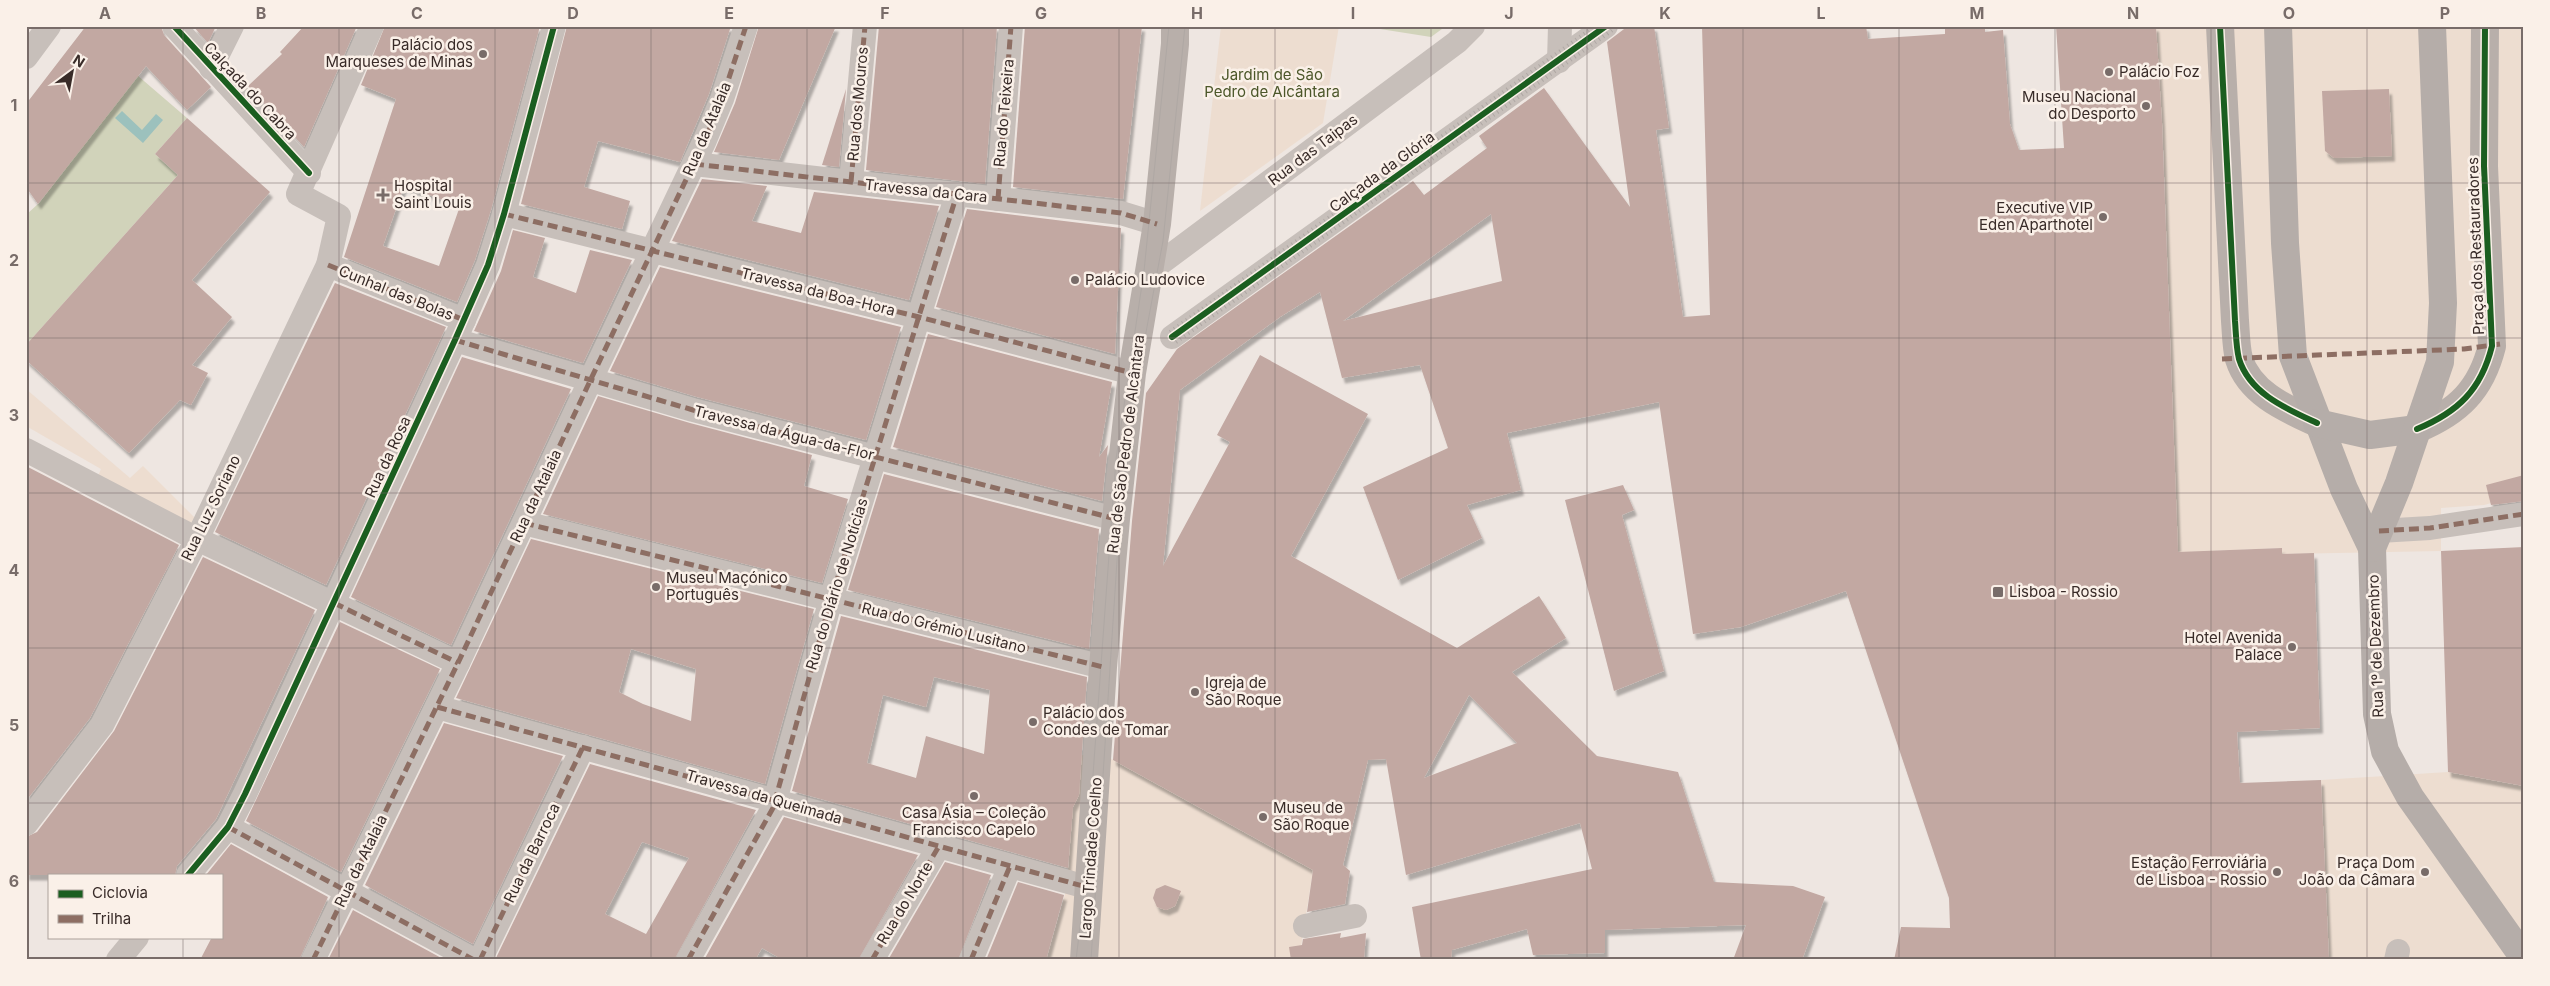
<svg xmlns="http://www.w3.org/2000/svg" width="2550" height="986" font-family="Inter,sans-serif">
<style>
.green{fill:#d1d3ba}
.plaza{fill:#edddd0}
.water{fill:#9cc1bd}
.building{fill:#c2a8a2;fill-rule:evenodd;filter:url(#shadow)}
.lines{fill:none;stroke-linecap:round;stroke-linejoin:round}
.street{stroke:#c7bfba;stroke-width:24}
.secondary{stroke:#b8afaa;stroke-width:28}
.primary{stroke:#b5ada9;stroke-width:28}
.tram{stroke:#afa8a4;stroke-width:1}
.rail{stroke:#afa8a4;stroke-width:4;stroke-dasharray:1 4;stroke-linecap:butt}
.quiet{stroke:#8d6e63;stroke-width:5;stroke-dasharray:10 5;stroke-linecap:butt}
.cycleway-casing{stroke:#faf0e8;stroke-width:9}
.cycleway{stroke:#1b5e20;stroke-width:6}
.grid{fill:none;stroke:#786c69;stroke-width:1;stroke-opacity:0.55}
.poi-dot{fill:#786c69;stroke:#faf0e8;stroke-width:2}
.labels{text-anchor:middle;stroke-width:5;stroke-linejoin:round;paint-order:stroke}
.poi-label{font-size:15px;fill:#382b28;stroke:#faf0e8;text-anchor:start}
.park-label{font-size:15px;fill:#4c572a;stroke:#faf0e8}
.street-label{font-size:15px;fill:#382b28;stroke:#faf0e8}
.neatline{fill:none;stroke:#786c69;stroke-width:2}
.grid-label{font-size:16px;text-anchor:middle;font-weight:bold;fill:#786c69}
</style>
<defs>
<filter id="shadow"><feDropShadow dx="3" dy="5.5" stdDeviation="1" flood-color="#0004"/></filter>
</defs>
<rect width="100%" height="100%" fill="#eee6e1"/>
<!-- green -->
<g class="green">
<polygon points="1361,26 1446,26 1431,37"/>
<polygon points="137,75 187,118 155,154 178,175 26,345 26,215 38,204"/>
</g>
<!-- plaza -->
<g class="plaza">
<polygon points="1221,26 1339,26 1323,123 1200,211"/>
<polygon points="2156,26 2524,26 2524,494 2484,505 2441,508 2441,551 2282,554 2282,548 2210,551 2178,560 2163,142"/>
<polygon points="26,389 130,478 143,466 195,518 191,525 98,476 101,469 26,426"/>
<polygon points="1076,755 1106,756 1313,870 1299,960 1046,960 1065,894 1068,870"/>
<polygon points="2448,772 2524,786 2524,960 2329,960 2321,780"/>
</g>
<!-- water -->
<polygon class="water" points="122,111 142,130 156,114 163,120 143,143 115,118"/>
<!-- building -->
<g class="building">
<polygon points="86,26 161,26 164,35 211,87 187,110 146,66 38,204 26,187 26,104"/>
<polygon points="193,26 216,26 208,43"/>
<polygon points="304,26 357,26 304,147 248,86 282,54 280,52"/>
<path d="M 385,26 L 540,26 L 491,210 L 475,260 L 457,302 L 344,257 L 396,99 L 361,85 ZM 404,186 L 460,206 L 439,266 L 383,246 Z"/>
<polygon points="567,26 731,26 709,94 680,162 598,141 584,187 630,201 622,229 521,204"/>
<polygon points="759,26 836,26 779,160 714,152 735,103"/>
<polygon points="879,26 997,26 985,184 866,170"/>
<polygon points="1025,26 1142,26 1123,199 1013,187"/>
<path d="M 1628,26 L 1654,26 L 1669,128 L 1656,130 L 1683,317 L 1710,315 L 1702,26 L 1866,26 L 1868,39 L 1945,34 L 1945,26 L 1985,26 L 1985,32 L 2003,30 L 2010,124 L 2019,150 L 2064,148 L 2056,26 L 2156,26 L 2162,123 L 2178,552 L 2282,548 L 2282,554 L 2314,553 L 2320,728 L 2237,732 L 2240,783 L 2321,780 L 2329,960 L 1894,960 L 1901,927 L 1950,928 L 1949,898 L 1846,591 L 1741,627 L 1693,634 L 1659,402 L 1507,433 L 1521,490 L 1467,505 L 1482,538 L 1398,580 L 1363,487 L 1448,448 L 1420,365 L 1342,378 L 1320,292 L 1280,317 L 1180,390 L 1163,566 L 1230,442 L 1217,435 L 1260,355 L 1368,414 L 1291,556 L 1457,648 L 1539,596 L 1566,638 L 1512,672 L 1597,756 L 1678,772 L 1714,882 L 1793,886 L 1825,897 L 1802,960 L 1733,960 L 1746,925 L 1605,930 L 1605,953 L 1533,955 L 1527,929 L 1452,950 L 1451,960 L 1421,960 L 1412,907 L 1592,869 L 1580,823 L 1406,875 L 1386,759 L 1368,760 L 1343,865 L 1350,871 L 1345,904 L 1307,912 L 1313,870 L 1113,760 L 1132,521 L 1146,393 L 1177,349 L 1413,181 L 1424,195 L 1487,148 L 1479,136 L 1544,88 L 1630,207 L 1607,42 ZM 1491,214 L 1502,281 L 1343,321 ZM 1469,695 L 1517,743 L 1424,778 Z"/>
<polygon points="846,89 839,167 822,165"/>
<polygon points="2389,89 2392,156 2334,158 2325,151 2322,91"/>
<polygon points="187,118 270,192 192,280 232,317 192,365 208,373 191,405 180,400 129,453 26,360 26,345 178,175 155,154"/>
<polygon points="702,179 767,186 752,221 801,233 814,192 939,206 909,300 672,241"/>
<polygon points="967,209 1121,228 1115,354 936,307"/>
<polygon points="513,230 545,238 533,277 576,293 590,250 632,260 583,363 474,331 501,271"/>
<polygon points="660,267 901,327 866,440 697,397 610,371"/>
<polygon points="335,283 446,327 326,585 215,532"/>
<polygon points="928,334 1112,382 1099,457 1108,445 1102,501 893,447"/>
<polygon points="462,357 571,389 451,645 351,597"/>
<polygon points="598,396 690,423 812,455 804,486 848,499 822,583 543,514"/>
<polygon points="26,466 179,545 90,718 26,801"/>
<polygon points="884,474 1099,529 1089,649 848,590"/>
<polygon points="2524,475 2524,501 2491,505 2486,485"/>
<polygon points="1623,485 1634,510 1622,515 1664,671 1614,691 1565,500"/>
<path d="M 531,539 L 814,609 L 765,784 L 456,698 ZM 631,649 L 696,669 L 691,721 L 643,704 L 619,692 Z"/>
<polygon points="2524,547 2524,786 2448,772 2441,551"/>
<polygon points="203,557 315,610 216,819 177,866 175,875 26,875 26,837 37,832 114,731"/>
<path d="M 841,616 L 1087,677 L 1079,795 L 1073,807 L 1068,868 L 792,791 ZM 934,677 L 990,690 L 984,754 L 926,736 L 916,778 L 867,763 L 883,695 L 926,707 Z"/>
<polygon points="340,622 440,669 341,872 246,821"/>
<polygon points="444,723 563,756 473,944 365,885"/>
<path d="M 590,764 L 756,810 L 674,960 L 495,960 ZM 642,842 L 689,858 L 646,934 L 605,914 Z"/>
<polygon points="784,817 918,855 858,960 783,960 762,948 755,960 704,960"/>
<polygon points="231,844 328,897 299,960 200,960 212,937 221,937 221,875 206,875"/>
<polygon points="945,862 991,875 958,960 888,960"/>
<polygon points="1018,882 1064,895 1046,960 986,960"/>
<polygon points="1165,885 1181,891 1175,906 1166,910 1157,907 1153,898 1156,889"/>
<polygon points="353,910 445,960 328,960"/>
<polygon points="1341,933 1340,938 1366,933 1364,960 1291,960 1289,947 1302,945 1303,939"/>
</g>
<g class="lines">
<!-- street -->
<g class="street">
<polyline points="174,26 309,173"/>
<polyline points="26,57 49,26"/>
<polyline points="1559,61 1560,26"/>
<polyline points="211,68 232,26"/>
<polyline points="694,164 1121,213 1157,224"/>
<polyline points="851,182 865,26"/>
<polyline points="998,199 1011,26"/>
<polyline points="504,214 919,317 1132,373"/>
<polyline points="328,265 464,320"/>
<polyline points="1150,271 1457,42 1473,26"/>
<polyline points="1172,337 1606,26"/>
<polyline points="455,340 693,410 1116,519"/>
<polyline points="26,450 197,539 458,663"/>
<polyline points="524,523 1103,667"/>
<polyline points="2379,531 2430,528 2524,514"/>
<polyline points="437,707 1090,888"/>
<polyline points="26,824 102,725 197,539 328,265 339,216 298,194 372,26"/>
<polyline points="228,827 474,960"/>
<polyline points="188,875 228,827 245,794 455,340 488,265 504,214 554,26"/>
<polyline points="1305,926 1355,916"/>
<polyline points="118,960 137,937"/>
<polyline points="313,960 458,663 590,381 705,140 722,99 746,26"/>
<polyline points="480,960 583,747"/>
<polyline points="688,960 773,808 831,599 957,194"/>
<polyline points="872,960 939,846"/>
<polyline points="971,960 1010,866"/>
<polyline points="2396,960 2398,951"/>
</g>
<!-- secondary -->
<g class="secondary">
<path d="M 2220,26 L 2235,321 C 2236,333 2236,347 2239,359 C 2250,394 2287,409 2317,423"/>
<path d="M 2417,429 C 2458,412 2481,390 2492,346 L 2484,166 L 2485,26"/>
<polyline points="1084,960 1103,667 1116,519 1132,373 1157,224 1175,44 1175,26"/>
</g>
<!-- primary -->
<g class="primary">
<polyline points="2278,26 2285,243 2293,356 2344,489 2372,548 2377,714 2385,751 2410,797 2524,958"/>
<polyline points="2317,423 2370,435 2417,429"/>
<polyline points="2372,548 2399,483 2440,362 2443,303 2432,26"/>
</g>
<!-- tram -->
<g class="tram">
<polyline points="1076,960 1085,885 1116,459 1144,271 1169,26"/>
<polyline points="1091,960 1119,530 1136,386 1163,241 1185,26"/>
</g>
<!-- rail -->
<g class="rail">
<polyline points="1170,332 1595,26"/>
<polyline points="1176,342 1618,26"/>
</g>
<!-- quiet -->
<g class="quiet">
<polyline points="694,164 1121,213 1157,224"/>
<polyline points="851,182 865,26"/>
<polyline points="998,199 1011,26"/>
<polyline points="504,214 919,317 1132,373"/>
<polyline points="328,265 464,320"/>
<polyline points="455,340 693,410 1116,519"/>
<polyline points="2222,359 2464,349 2500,344"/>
<polyline points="524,523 1103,667"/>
<polyline points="2379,531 2430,528 2524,514"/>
<polyline points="334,603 458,663"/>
<polyline points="437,707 1090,888"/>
<polyline points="228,827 474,960"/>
<polyline points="313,960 458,663 590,381 705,140 722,99 746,26"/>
<polyline points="480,960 583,747"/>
<polyline points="688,960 773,808 831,599 957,194"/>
<polyline points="872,960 939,846"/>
<polyline points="971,960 1010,866"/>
</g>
<!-- cycleway casing -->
<g class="cycleway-casing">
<g id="cycleway">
<polyline points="174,26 309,173"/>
<path d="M 2220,26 L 2235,321 C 2236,333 2236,347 2239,359 C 2250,394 2287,409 2317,423"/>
<polyline points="1172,337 1606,26"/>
<path d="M 2417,429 C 2458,412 2481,390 2492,346 L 2484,166 L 2485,26"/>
<polyline points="188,875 228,827 245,794 455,340 488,265 504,214 554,26"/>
</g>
</g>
<!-- cycleway -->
<use href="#cycleway" class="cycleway"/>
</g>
<!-- grid -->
<path class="grid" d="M 183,26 L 183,875M 339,26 L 339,960M 495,26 L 495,960M 651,26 L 651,960M 807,26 L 807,960M 963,26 L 963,960M 1119,26 L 1119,960M 1275,26 L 1275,960M 1431,26 L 1431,960M 1587,26 L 1587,960M 1743,26 L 1743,960M 1899,26 L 1899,960M 2055,26 L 2055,960M 2211,26 L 2211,960M 2367,26 L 2367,960M 26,183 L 2524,183M 26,338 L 2524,338M 26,493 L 2524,493M 26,648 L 2524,648M 26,803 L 2524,803M 183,937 L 183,960"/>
<!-- markers -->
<g class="poi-dot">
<circle cx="483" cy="54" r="5"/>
<circle cx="2109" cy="72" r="5"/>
<circle cx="2146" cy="106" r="5"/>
<path d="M380.5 187.5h5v5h5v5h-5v5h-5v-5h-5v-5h5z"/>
<circle cx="2103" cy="217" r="5"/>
<circle cx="1075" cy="280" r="5"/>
<circle cx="656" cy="587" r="5"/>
<rect x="1992" y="586" width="12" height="12" rx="2.5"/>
<circle cx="2292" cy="647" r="5"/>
<circle cx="1195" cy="692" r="5"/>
<circle cx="1033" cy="722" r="5"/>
<circle cx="974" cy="796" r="5"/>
<circle cx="1263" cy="817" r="5"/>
<circle cx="2277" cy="872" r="5"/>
<circle cx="2425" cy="872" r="5"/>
</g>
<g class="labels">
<!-- poi labels -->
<g class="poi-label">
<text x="473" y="50" text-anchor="end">Palácio dos<tspan x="473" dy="17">Marqueses de Minas</tspan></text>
<text x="2119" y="77">Palácio Foz</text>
<text x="2136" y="102" text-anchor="end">Museu Nacional<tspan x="2136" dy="17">do Desporto</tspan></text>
<text x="394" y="191">Hospital<tspan x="394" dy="17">Saint Louis</tspan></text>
<text x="2093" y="213" text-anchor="end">Executive VIP<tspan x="2093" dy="17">Eden Aparthotel</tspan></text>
<text x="1085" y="285">Palácio Ludovice</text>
<text x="666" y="583">Museu Maçónico<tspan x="666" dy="17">Português</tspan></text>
<text x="2009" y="597">Lisboa - Rossio</text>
<text x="2282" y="643" text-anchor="end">Hotel Avenida<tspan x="2282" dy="17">Palace</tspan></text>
<text x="1205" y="688">Igreja de<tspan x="1205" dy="17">São Roque</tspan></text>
<text x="1043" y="718">Palácio dos<tspan x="1043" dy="17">Condes de Tomar</tspan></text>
<text x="1273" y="813">Museu de<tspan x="1273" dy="17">São Roque</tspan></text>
<text x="974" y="818" text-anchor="middle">Casa Ásia – Coleção<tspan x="974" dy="17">Francisco Capelo</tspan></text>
<text x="2267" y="868" text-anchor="end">Estação Ferroviária<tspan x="2267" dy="17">de Lisboa - Rossio</tspan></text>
<text x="2415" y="868" text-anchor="end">Praça Dom<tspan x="2415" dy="17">João da Câmara</tspan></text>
</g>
<!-- park labels -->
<g class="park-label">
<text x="1272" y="80">Jardim de São<tspan x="1272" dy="17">Pedro de Alcântara</tspan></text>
</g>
<!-- street labels -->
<g class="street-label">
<text transform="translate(250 91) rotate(47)" y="5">Calçada do Cabra</text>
<text transform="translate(858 104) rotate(-85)" y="5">Rua dos Mouros</text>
<text transform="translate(1004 113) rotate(-85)" y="5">Rua do Teixeira</text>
<text transform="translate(707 129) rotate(-67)" y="5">Rua da Atalaia</text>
<text transform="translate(1313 150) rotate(-37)" y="5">Rua das Taipas</text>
<text transform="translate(1382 172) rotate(-36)" y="5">Calçada da Glória</text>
<text transform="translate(926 191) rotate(6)" y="5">Travessa da Cara</text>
<text transform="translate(2476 246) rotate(-92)" y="5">Praça dos Restauradores</text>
<text transform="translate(818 292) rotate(14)" y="5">Travessa da Boa-Hora</text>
<text transform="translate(396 293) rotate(22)" y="5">Cunhal das Bolas</text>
<text transform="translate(784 433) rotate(14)" y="5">Travessa da Água-da-Flor</text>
<text transform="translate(1126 444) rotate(-83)" y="5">Rua de São Pedro de Alcântara</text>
<text transform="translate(388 457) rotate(-65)" y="5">Rua da Rosa</text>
<text transform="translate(536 496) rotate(-65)" y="5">Rua da Atalaia</text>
<text transform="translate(211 508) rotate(-64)" y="5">Rua Luz Soriano</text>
<text transform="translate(837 584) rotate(-73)" y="5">Rua do Diário de Notícias</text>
<text transform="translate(944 628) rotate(14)" y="5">Rua do Grémio Lusitano</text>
<text transform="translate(2376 646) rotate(-92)" y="5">Rua 1º de Dezembro</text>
<text transform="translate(764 797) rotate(16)" y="5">Travessa da Queimada</text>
<text transform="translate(532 853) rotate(-64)" y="5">Rua da Barroca</text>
<text transform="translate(1091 858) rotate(-86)" y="5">Largo Trindade Coelho</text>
<text transform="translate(361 861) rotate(-64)" y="5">Rua da Atalaia</text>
<text transform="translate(905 903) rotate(-59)" y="5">Rua do Norte</text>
</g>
</g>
<!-- border -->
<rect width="2550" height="986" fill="none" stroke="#faf0e8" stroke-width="55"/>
<!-- legend -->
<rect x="48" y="874" width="175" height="65" fill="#faf0e8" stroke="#aca19b"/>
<rect x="58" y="890" width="25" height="8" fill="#1b5e20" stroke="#aca19b"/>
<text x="92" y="898" font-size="15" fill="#382b28">Ciclovia</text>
<rect x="58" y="915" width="25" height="8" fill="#8d6e63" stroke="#aca19b"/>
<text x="92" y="924" font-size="15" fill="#382b28">Trilha</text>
<!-- north arrow -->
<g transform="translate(72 72) rotate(32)" stroke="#faf0e8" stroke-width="4" paint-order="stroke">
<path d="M0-4L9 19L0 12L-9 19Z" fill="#382b28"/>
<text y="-8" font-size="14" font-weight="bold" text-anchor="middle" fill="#382b28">N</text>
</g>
<rect x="28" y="28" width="2494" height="930" class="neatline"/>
<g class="grid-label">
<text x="105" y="19">A</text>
<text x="261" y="19">B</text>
<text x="417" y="19">C</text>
<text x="573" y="19">D</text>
<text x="729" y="19">E</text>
<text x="885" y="19">F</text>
<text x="1041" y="19">G</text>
<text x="1197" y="19">H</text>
<text x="1353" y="19">I</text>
<text x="1509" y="19">J</text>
<text x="1665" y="19">K</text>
<text x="1821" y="19">L</text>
<text x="1977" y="19">M</text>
<text x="2133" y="19">N</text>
<text x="2289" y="19">O</text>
<text x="2445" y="19">P</text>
<text x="14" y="111">1</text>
<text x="14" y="266">2</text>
<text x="14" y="421">3</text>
<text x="14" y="576">4</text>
<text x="14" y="731">5</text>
<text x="14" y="887">6</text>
</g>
</svg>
